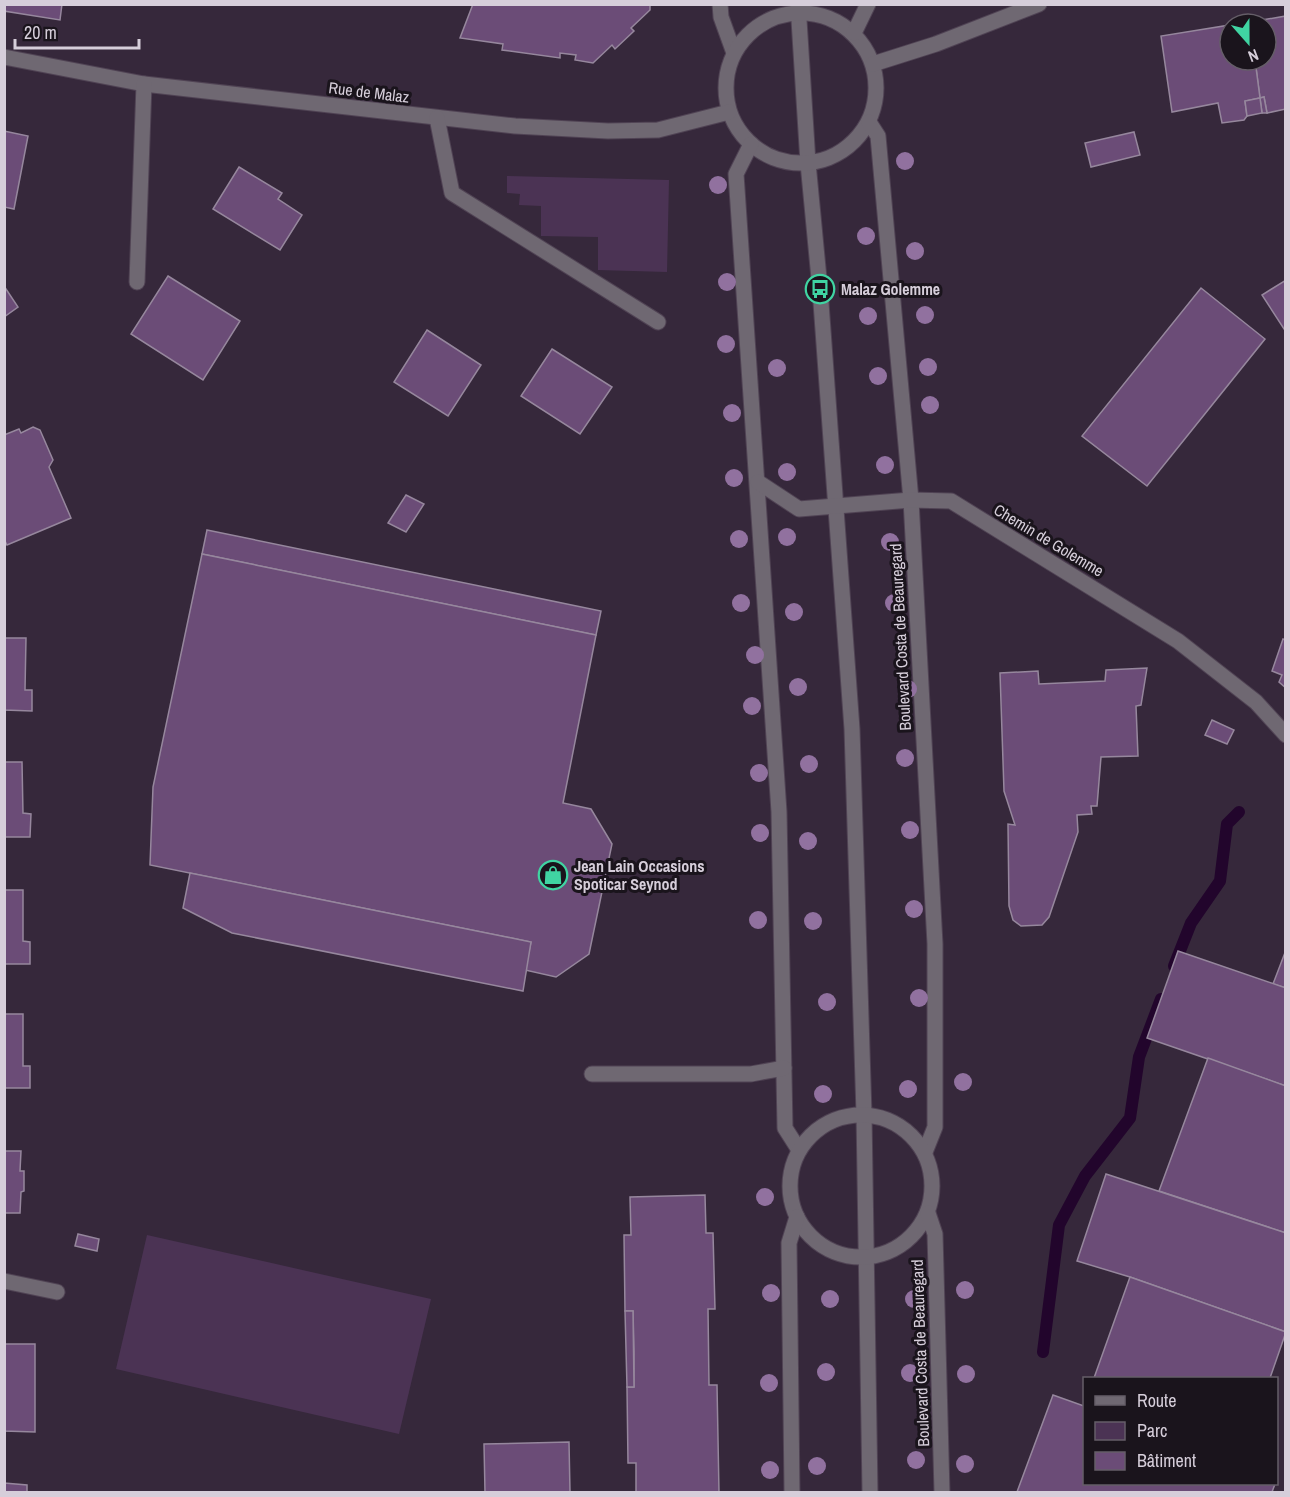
<svg xmlns="http://www.w3.org/2000/svg" width="1290" height="1497" font-family="'Archivo Narrow',sans-serif">
<style>
.green{fill:#4b3354}
.lines{fill:none;stroke-linecap:round;stroke-linejoin:round}
.stream{stroke:#22052c;stroke-width:12}
.building{fill:#6b4c77;stroke:#96879d;stroke-width:1.5}
.minor-casing{stroke:#504354;stroke-width:17}
.minor{stroke:#6f6872;stroke-width:15}
.tree{fill:#91719f}
.labels{text-anchor:middle;stroke-width:6;stroke-linejoin:round;paint-order:stroke}
.street-label{font-size:16px;fill:#d6ceda;stroke:#1a141c}
.poi-label{font-size:16px;font-weight:bold;fill:#d6ceda;stroke:#1a141c;text-anchor:start}
</style>
<rect width="100%" height="100%" fill="#36283b"/>
<!-- green -->
<g class="green">
<polygon points="507,176 669,180 667,272 598,270 598,237 541,236 541,206 519,205 520,194 507,193"/>
<polygon points="147,1235 431,1299 399,1434 116,1369"/>
</g>
<g class="lines">
<!-- stream -->
<g class="stream">
<polyline points="1174,966 1191,923 1220,881 1227,824 1239,812"/>
<polyline points="1043,1352 1059,1225 1085,1176 1130,1118 1139,1057 1161,999"/>
</g>
</g>
<!-- building -->
<g class="building">
<polygon points="4,4 62,4 60,20 4,11"/>
<polygon points="473,4 650,4 650,10 631,28 634,31 615,49 612,45 593,63 575,60 576,55 560,53 560,58 502,50 503,44 460,38"/>
<polygon points="1286,16 1286,109 1267,113 1264,97 1260,98 1255,60 1266,60 1266,24 1238,24"/>
<polygon points="1230,25 1230,60 1255,60 1260,98 1245,101 1247,116 1244,120 1222,123 1218,103 1172,112 1161,36"/>
<polygon points="1264,97 1267,113 1262,113 1260,98"/>
<polygon points="1260,98 1262,113 1247,116 1245,101"/>
<polygon points="4,131 28,136 14,209 4,207"/>
<polygon points="1134,132 1140,155 1091,167 1085,143"/>
<polygon points="239,167 282,193 278,199 302,215 280,250 213,209"/>
<polygon points="168,276 240,321 203,380 131,334"/>
<polygon points="1286,280 1286,332 1262,295"/>
<polygon points="4,286 18,307 4,317"/>
<polygon points="1201,288 1265,339 1147,486 1082,436"/>
<polygon points="427,330 481,365 448,416 394,382"/>
<polygon points="552,349 612,387 580,434 521,396"/>
<polygon points="33,427 40,430 53,460 49,467 71,518 7,545 4,539 4,435 19,429 21,433"/>
<polygon points="406,495 424,504 406,532 388,523"/>
<polygon points="207,530 601,611 596,635 202,554"/>
<polygon points="202,554 596,635 563,803 591,809 612,844 589,954 556,977 525,970 531,942 150,865 153,787"/>
<polygon points="4,638 26,638 25,690 32,690 32,711 4,710"/>
<polygon points="1283,639 1286,640 1286,688 1279,682 1282,675 1272,671"/>
<polygon points="1147,668 1141,705 1136,706 1138,756 1101,757 1097,806 1091,806 1092,814 1077,815 1078,832 1049,917 1042,925 1021,926 1013,920 1009,906 1008,824 1015,825 1004,791 1000,673 1038,671 1039,684 1105,681 1106,670"/>
<polygon points="1212,720 1234,730 1227,744 1205,735"/>
<polygon points="4,762 22,762 23,813 31,814 30,837 4,837"/>
<polygon points="190,873 531,942 523,991 232,933 183,908"/>
<polygon points="4,890 23,890 23,941 30,942 30,964 4,964"/>
<polygon points="1286,950 1286,988 1273,984"/>
<polygon points="1178,951 1286,988 1286,1086 1147,1038"/>
<polygon points="4,1014 23,1014 23,1066 30,1066 30,1088 4,1088"/>
<polygon points="1208,1058 1286,1086 1286,1233 1159,1191"/>
<polygon points="4,1151 21,1151 20,1171 24,1171 24,1191 21,1192 20,1213 4,1213"/>
<polygon points="1106,1174 1286,1233 1286,1332 1130,1277 1077,1261"/>
<polygon points="705,1195 706,1233 713,1233 715,1309 708,1309 709,1385 717,1385 719,1492 636,1492 636,1463 628,1463 627,1387 634,1387 634,1351 633,1311 625,1311 624,1235 631,1235 630,1197"/>
<polygon points="78,1234 99,1239 97,1251 75,1246"/>
<polygon points="1130,1277 1286,1332 1270,1378 1094,1378"/>
<polygon points="625,1311 633,1311 634,1387 627,1387"/>
<polygon points="4,1344 35,1344 35,1432 4,1431"/>
<polygon points="1053,1395 1084,1406 1084,1484 1275,1484 1272,1492 1017,1492"/>
<polygon points="569,1442 570,1492 485,1492 484,1444"/>
<polygon points="4,1483 27,1485 27,1492 4,1492"/>
</g>
<g class="lines">
<!-- minor casing -->
<g class="minor-casing">
<g id="minor">
<polyline points="720,4 721,17 734,53"/>
<polyline points="798,4 808,163 820,289 852,729 864,1114 870,1492"/>
<circle cx="801" cy="88" r="75"/>
<polyline points="854,33 868,4"/>
<polyline points="4,57 144,84 515,126 608,131 658,130 729,112"/>
<polyline points="873,64 936,44 1039,4"/>
<polyline points="437,118 452,193 658,322"/>
<polyline points="869,122 878,136 911,500 935,944 935,1127 925,1152"/>
<polyline points="751,144 736,174 779,812 785,1128 799,1150"/>
<polyline points="137,282 144,84"/>
<polyline points="758,482 799,509 911,500 951,501 1178,641 1256,702 1286,735"/>
<polyline points="592,1074 751,1074 784,1068"/>
<circle cx="861" cy="1186" r="71"/>
<polyline points="928,1213 935,1234 942,1492"/>
<polyline points="4,1281 57,1292"/>
<polyline points="792,1492 789,1243 797,1217"/>
</g>
</g>
<!-- minor -->
<use href="#minor" class="minor"/>
</g>
<!-- trees -->
<g class="tree">
<circle cx="905" cy="161" r="9"/>
<circle cx="718" cy="185" r="9"/>
<circle cx="866" cy="236" r="9"/>
<circle cx="915" cy="251" r="9"/>
<circle cx="727" cy="282" r="9"/>
<circle cx="925" cy="315" r="9"/>
<circle cx="868" cy="316" r="9"/>
<circle cx="726" cy="344" r="9"/>
<circle cx="928" cy="367" r="9"/>
<circle cx="777" cy="368" r="9"/>
<circle cx="878" cy="376" r="9"/>
<circle cx="930" cy="405" r="9"/>
<circle cx="732" cy="413" r="9"/>
<circle cx="885" cy="465" r="9"/>
<circle cx="787" cy="472" r="9"/>
<circle cx="734" cy="478" r="9"/>
<circle cx="787" cy="537" r="9"/>
<circle cx="739" cy="539" r="9"/>
<circle cx="890" cy="542" r="9"/>
<circle cx="741" cy="603" r="9"/>
<circle cx="894" cy="603" r="9"/>
<circle cx="794" cy="612" r="9"/>
<circle cx="755" cy="655" r="9"/>
<circle cx="798" cy="687" r="9"/>
<circle cx="908" cy="689" r="9"/>
<circle cx="752" cy="706" r="9"/>
<circle cx="905" cy="758" r="9"/>
<circle cx="809" cy="764" r="9"/>
<circle cx="759" cy="773" r="9"/>
<circle cx="910" cy="830" r="9"/>
<circle cx="760" cy="833" r="9"/>
<circle cx="808" cy="841" r="9"/>
<circle cx="914" cy="909" r="9"/>
<circle cx="758" cy="920" r="9"/>
<circle cx="813" cy="921" r="9"/>
<circle cx="919" cy="998" r="9"/>
<circle cx="827" cy="1002" r="9"/>
<circle cx="963" cy="1082" r="9"/>
<circle cx="908" cy="1089" r="9"/>
<circle cx="823" cy="1094" r="9"/>
<circle cx="765" cy="1197" r="9"/>
<circle cx="965" cy="1290" r="9"/>
<circle cx="771" cy="1293" r="9"/>
<circle cx="830" cy="1299" r="9"/>
<circle cx="914" cy="1299" r="9"/>
<circle cx="826" cy="1372" r="9"/>
<circle cx="910" cy="1373" r="9"/>
<circle cx="966" cy="1374" r="9"/>
<circle cx="769" cy="1383" r="9"/>
<circle cx="916" cy="1460" r="9"/>
<circle cx="965" cy="1464" r="9"/>
<circle cx="817" cy="1466" r="9"/>
<circle cx="770" cy="1470" r="9"/>
</g>
<!-- icons -->
<defs>
<g id="bus-ring" transform="scale(1.5)"><circle r="9.5" fill="#1a141c" stroke="#40d4a2" stroke-width="1.5"/><path d="M-5-6H5V4H4V6H2V4H-2V6H-4V4H-5ZM-3.5-4V0h7V-4ZM-3.5 1.2v1.5H-2V1.2ZM2 1.2v1.5H3.5V1.2Z" fill="#40d4a2"/></g>
<g id="shop-ring" transform="scale(1.5)"><circle r="9.5" fill="#1a141c" stroke="#40d4a2" stroke-width="1.5"/><path d="M-5-2.5h2.3a2.7 3.5 0 0 1 5.4 0H5L5.5 6h-11ZM-1.5-2.5h3a1.5 2.3 0 0 0-3 0Z" fill="#40d4a2"/></g>
</defs>
<g fill-rule="evenodd">
<use href="#bus-ring" x="820" y="289"/>
<use href="#shop-ring" x="553" y="875"/>
</g>
<g class="labels">
<!-- street labels -->
<g class="street-label">
<text transform="translate(369 92) rotate(7)" y="6">Rue de Malaz</text>
<text transform="translate(1049 540) rotate(31)" y="6">Chemin de Golemme</text>
<text transform="translate(900 637) rotate(-93)" y="6">Boulevard Costa de Beauregard</text>
<text transform="translate(920 1353) rotate(-92)" y="6">Boulevard Costa de Beauregard</text>
</g>
<!-- poi labels -->
<g class="poi-label">
<text x="841" y="295">Malaz Golemme</text>
<text x="574" y="872">Jean Lain Occasions<tspan x="574" dy="18">Spoticar Seynod</tspan></text>
</g>
</g>
<!-- border -->
<rect width="1290" height="1497" fill="none" stroke="#d6ceda" stroke-width="12"/>
<!-- legend -->
<rect x="1083" y="1377" width="195" height="108" fill="#1a141c" stroke="#655e68" stroke-width="1.5"/>
<rect x="1095" y="1396" width="30" height="9" fill="#6f6872" stroke="#655e68" stroke-width="1.5"/>
<text x="1137" y="1407" font-size="18" fill="#d6ceda">Route</text>
<rect x="1095" y="1422" width="30" height="18" fill="#4b3354" stroke="#655e68" stroke-width="1.5"/>
<text x="1137" y="1437" font-size="18" fill="#d6ceda">Parc</text>
<rect x="1095" y="1452" width="30" height="18" fill="#6b4c77" stroke="#655e68" stroke-width="1.5"/>
<text x="1137" y="1467" font-size="18" fill="#d6ceda">Bâtiment</text>
<!-- north arrow -->
<g transform="translate(1248 42) rotate(159)"><circle r="28" fill="#1a141c" stroke="#655e68" stroke-width="1.5"/>
<path d="M0-4.5L10 22L0 15L-10 22Z" fill="#40d4a2"/>
<text y="-9" font-size="16" font-weight="bold" text-anchor="middle" fill="#d6ceda">N</text>
</g>
<!-- scale -->
<path d="M15 39v9h124v-9" fill="none" stroke="#d6ceda" stroke-width="3"/>
<text x="24" y="39" font-size="18" fill="#d6ceda" stroke="#1a141c" stroke-width="4.5" paint-order="stroke">20 m</text>
</svg>
